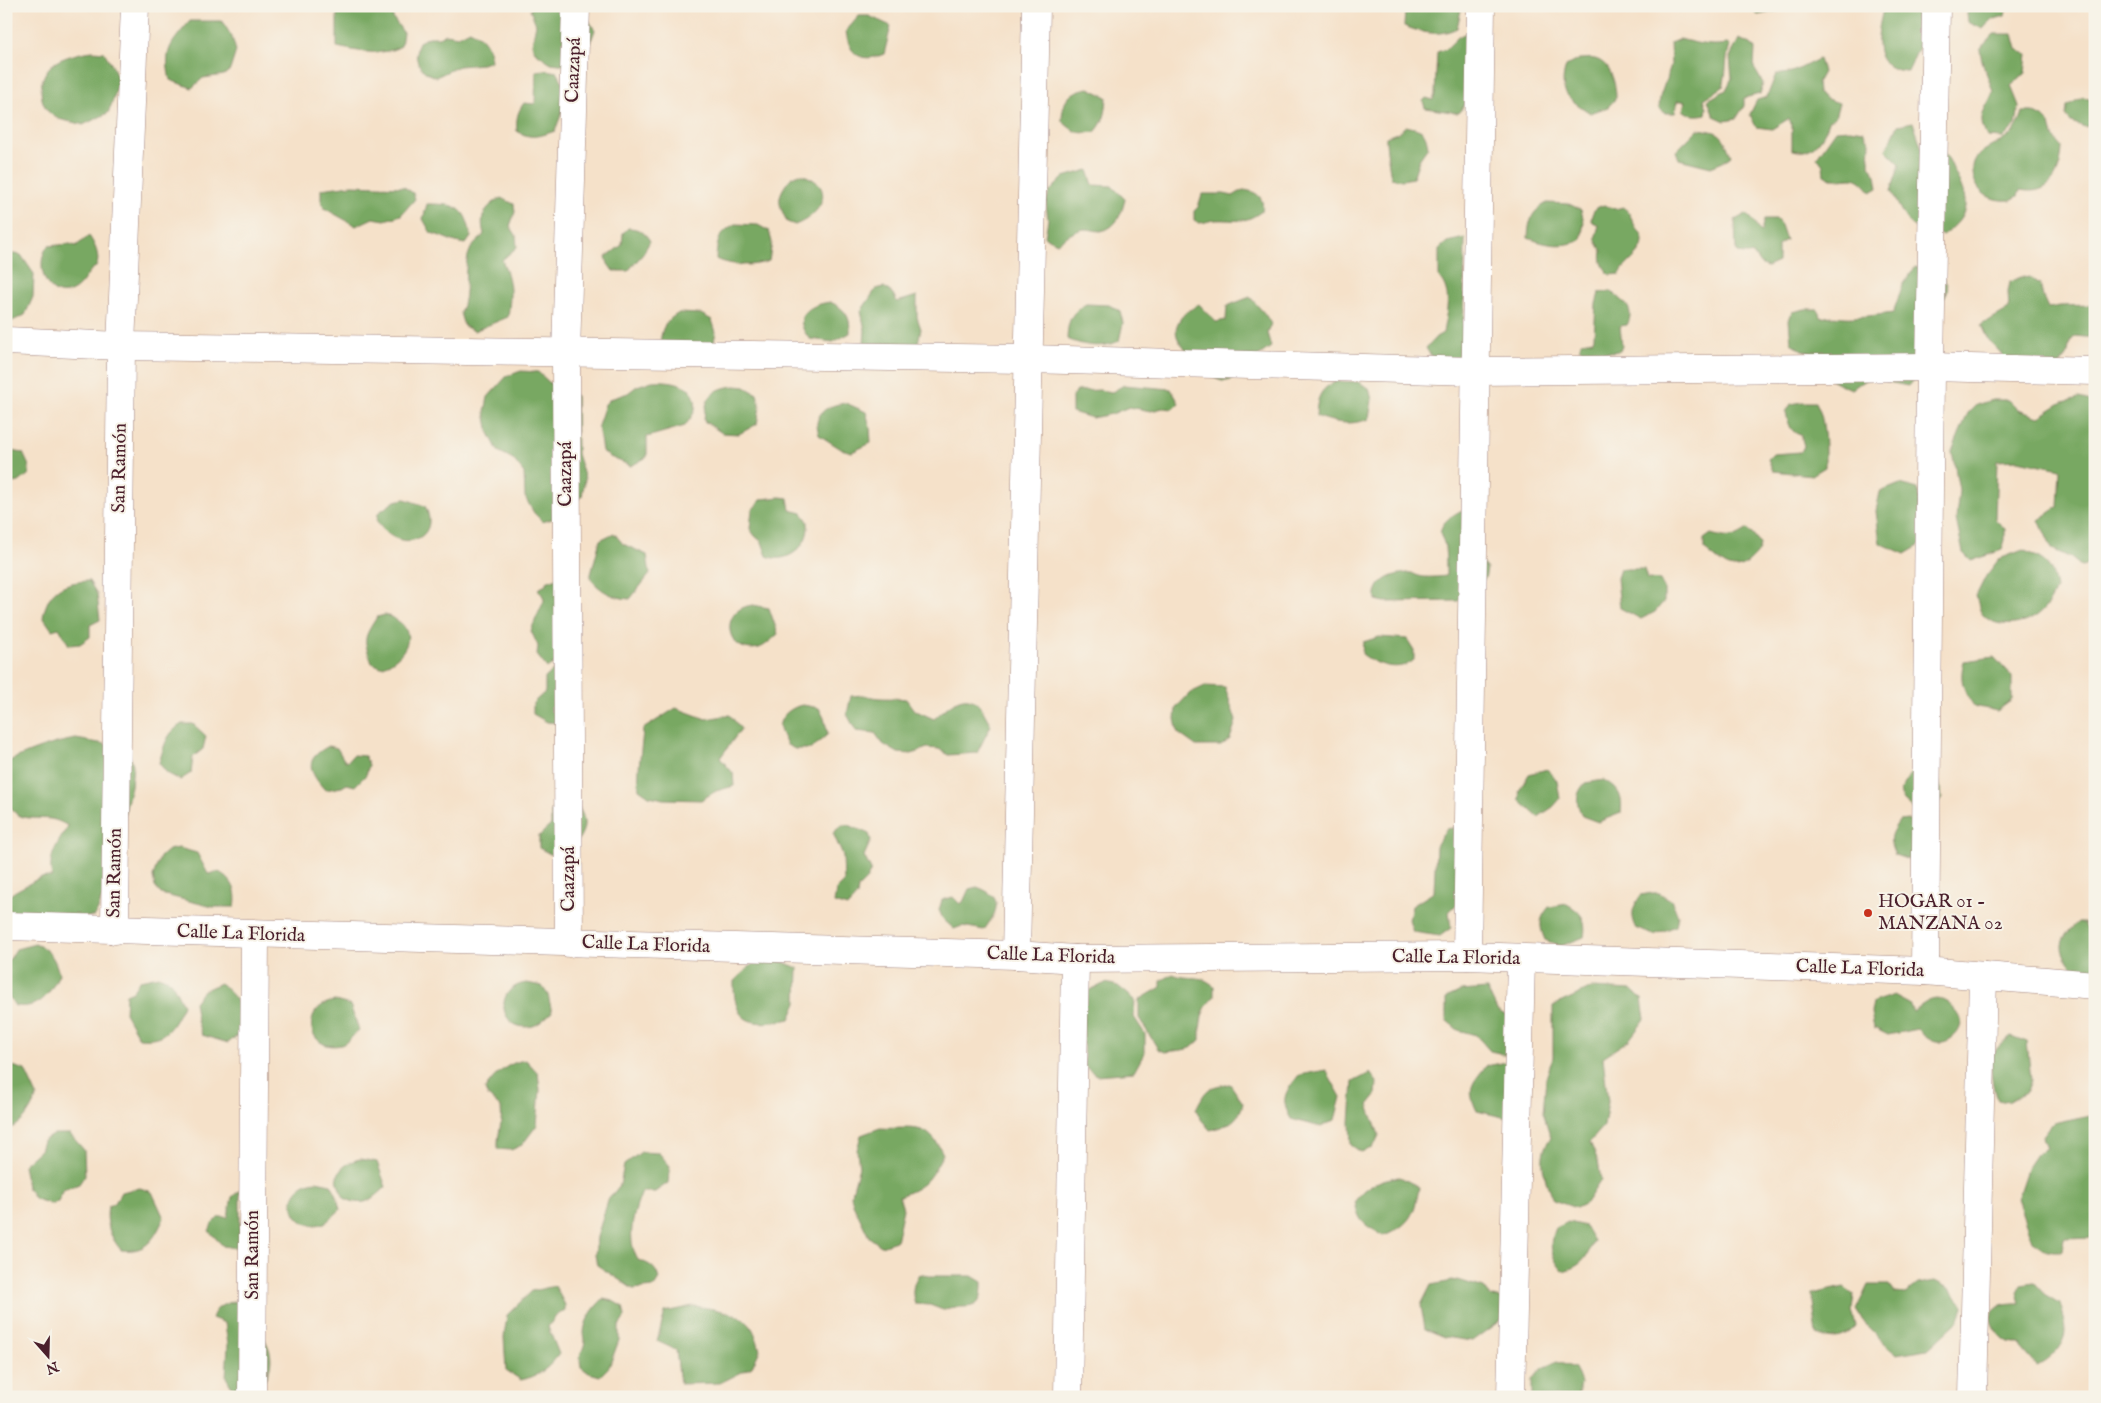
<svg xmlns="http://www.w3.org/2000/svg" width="2101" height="1403" font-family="'IM FELL English',serif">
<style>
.forest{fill:#78a862;stroke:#616446}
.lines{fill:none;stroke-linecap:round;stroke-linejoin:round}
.street-casing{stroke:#a0807a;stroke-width:29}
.street{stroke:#fff;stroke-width:28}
.poi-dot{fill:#c8321e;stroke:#f7f3e8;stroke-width:2}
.labels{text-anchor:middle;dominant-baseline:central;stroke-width:4;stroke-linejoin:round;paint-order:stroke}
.street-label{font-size:19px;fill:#4a1f2b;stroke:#f7f3e8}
.poi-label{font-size:19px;fill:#4a1f2b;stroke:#f7f3e8;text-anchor:start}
</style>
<rect width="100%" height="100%" fill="#f7f3e8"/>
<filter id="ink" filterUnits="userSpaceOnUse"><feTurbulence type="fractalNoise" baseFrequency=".02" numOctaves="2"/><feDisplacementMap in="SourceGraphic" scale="10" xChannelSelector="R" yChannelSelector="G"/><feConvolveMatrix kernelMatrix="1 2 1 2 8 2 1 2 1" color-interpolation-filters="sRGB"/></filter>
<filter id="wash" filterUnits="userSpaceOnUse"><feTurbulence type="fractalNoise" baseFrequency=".0096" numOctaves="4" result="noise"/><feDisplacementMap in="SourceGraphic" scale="20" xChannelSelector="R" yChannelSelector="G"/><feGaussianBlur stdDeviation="1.12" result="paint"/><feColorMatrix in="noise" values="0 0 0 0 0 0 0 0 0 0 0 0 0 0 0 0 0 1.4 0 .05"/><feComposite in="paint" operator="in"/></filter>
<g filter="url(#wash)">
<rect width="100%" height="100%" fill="#f5e1c9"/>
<g class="forest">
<path d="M337 6H393V18L403 32 401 46C382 57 357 51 337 47Z"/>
<path d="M533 6H580L595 30 584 60 567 65 551 63 535 52 532 44 536 24 530 10Z"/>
<path d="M1408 6H1459L1461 10 1457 28C1439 37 1422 33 1404 26L1405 11Z"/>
<path d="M1747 6H1788L1786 9 1758 15Z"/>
<path d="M1884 6H1941L1928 40 1920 45 1908 71C1868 70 1877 33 1884 6Z"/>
<path d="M1970 6H2007L2005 16 1991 20 1983 29 1968 22 1967 13Z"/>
<path d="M859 16H869L891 26 884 54C862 63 849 56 846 31Z"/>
<path d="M190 21H222L232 37 236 51 230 70 224 75 203 78 192 88 170 80C163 49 171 44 190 21Z"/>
<path d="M470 30C484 38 489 44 491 61L482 64 459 66 436 77C419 72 412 58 419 42L429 37H438L446 34 458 36Z"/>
<path d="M1466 33 1475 40C1473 62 1475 97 1458 113L1425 108 1423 101 1426 98 1433 100 1435 95 1437 52 1446 49 1458 37Z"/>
<path d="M1994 34H2013L2017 49 2027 55 2025 73 2011 86 2019 106 2016 125 2003 138 1987 137C1976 115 1985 112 1993 92 1989 77 1981 64 1980 49Z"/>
<path d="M1680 39C1695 43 1711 47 1727 44L1730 46C1725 60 1727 73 1723 87L1704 99 1707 108 1706 114C1697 116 1690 116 1683 110L1685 101H1677L1675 113H1665L1659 108 1660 97 1671 65 1670 43Z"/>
<path d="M1739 39 1751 44 1755 49 1754 68 1763 83 1760 94 1744 98V106L1736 119 1725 121 1714 116 1708 100 1726 90 1732 78 1730 57Z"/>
<path d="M93 51 104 52C121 78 120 84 108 113L83 125C76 122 62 121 57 118 37 109 36 77 53 64 62 57 82 52 93 51Z"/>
<path d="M1579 59C1584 59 1590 58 1595 59 1611 63 1616 84 1616 98L1608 107 1590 113C1570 99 1557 94 1566 66Z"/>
<path d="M1819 59 1823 72 1817 83 1818 93 1827 99 1839 103 1835 117 1829 121C1826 132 1817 149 1804 151 1800 152 1795 150 1792 150V125L1788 119 1772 129 1756 127 1750 114 1757 100 1767 97 1776 74C1790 76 1805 65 1819 59Z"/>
<path d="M545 70 557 72C573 95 563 108 555 131 540 136 531 140 517 131 516 120 517 112 524 103L535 104 536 71Z"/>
<path d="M1089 88 1107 97C1106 112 1105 121 1095 132 1078 134 1075 133 1062 121 1062 101 1069 91 1089 88Z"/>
<path d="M2083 97 2095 99V124L2085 127 2071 122 2066 116 2067 106Z"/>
<path d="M2023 112H2033L2043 117 2050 124 2053 137 2062 147C2061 174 2051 196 2020 190L2018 196 2011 200C1999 201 1987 199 1979 189 1975 183 1973 178 1973 171 1971 150 1997 147 2010 135 2017 129 2020 121 2023 112Z"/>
<path d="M1913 122 1921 146C1928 149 1941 152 1947 157 1950 160 1952 167 1954 171 1969 200 1972 215 1943 235 1906 230 1908 223 1891 191L1900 164 1886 150 1898 125Z"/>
<path d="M1406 126C1423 130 1425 130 1428 147L1419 160 1413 178 1402 180 1391 178C1390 172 1385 141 1386 137L1397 133Z"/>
<path d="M1698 129C1722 132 1722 133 1731 156L1723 162 1711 167 1679 159 1676 151Z"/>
<path d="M1850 129 1863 131 1870 142 1869 165 1876 175 1878 188 1871 192C1866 186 1860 178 1852 178 1841 178 1834 182 1824 175L1823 165 1817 157 1836 130Z"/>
<path d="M1088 170 1093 185 1112 186 1125 199C1122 213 1117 228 1101 231 1096 231 1090 229 1085 229 1075 230 1066 237 1057 243L1045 237 1048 219 1046 204 1049 192 1064 177Z"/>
<path d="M800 174C837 184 824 214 795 225L787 222C780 206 775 199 787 183 791 177 793 176 800 174Z"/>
<path d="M352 185 404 187 413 193 415 199 401 215 385 220 373 218 356 226 324 208 321 200V189Z"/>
<path d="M1243 190C1256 191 1265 197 1262 211 1243 225 1237 219 1215 220 1210 220 1205 223 1199 223L1194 220V211L1198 207 1202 194H1224L1233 196Z"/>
<path d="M501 198 514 204 515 212 510 226 516 235 517 247 502 260C512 283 511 293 508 317L474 331 464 326 460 313C470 293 461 268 471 248 474 244 481 239 484 234 479 216 485 207 501 198Z"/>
<path d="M1547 203 1569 204 1581 210 1584 222 1581 240C1563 248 1546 245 1528 238 1529 220 1531 212 1547 203Z"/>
<path d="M427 204C457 204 466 206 471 237L466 244C453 243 443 236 431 233L423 219Z"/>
<path d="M1604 205 1615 209 1623 207C1630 212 1631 218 1635 226 1637 230 1640 231 1642 235 1648 253 1626 261 1620 274L1610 275C1603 267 1600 262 1602 251 1593 236 1595 241 1599 225L1591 221C1592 211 1594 208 1604 205Z"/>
<path d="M1746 214C1755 219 1754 227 1761 232L1764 219H1776L1781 225 1786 240 1778 245V262L1767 267 1760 264 1754 255 1738 253 1736 249 1735 220Z"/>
<path d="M735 224 758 225 769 231 772 242 769 261C753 267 732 266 716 259 717 240 719 233 735 224Z"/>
<path d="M628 228C638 228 645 232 650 241L643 254 628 271H613L608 264 606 257 622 245 623 233Z"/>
<path d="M89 236C95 244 101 258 96 267 85 271 85 288 67 293 46 298 34 263 48 246L70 244 76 246Z"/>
<path d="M1465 238 1463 359 1432 358 1426 348 1436 337 1443 333C1446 313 1453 293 1439 277V249L1447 242Z"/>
<path d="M6 253 21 255 34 274 33 297 25 315 6 324Z"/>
<path d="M1915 267 1940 273C1948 285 1951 289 1942 300L1917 375 1908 386 1888 382 1877 377 1865 380 1852 389C1833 382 1816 373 1812 352L1802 350 1791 343 1789 320 1792 312 1805 309H1817L1822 318C1833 314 1842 318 1854 317 1867 316 1880 315 1893 313L1902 287Z"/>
<path d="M2021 277 2031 278 2040 284 2043 297 2048 308 2060 306 2091 305 2095 295V338L2075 336 2070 342 2068 352 2054 376 2009 362 1987 338 1981 325 2009 309 2008 292 2010 282Z"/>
<path d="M884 287 893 294 897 302 917 296V317L921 329 917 347 864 344 865 330 861 311 876 289Z"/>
<path d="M1612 291C1623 302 1636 308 1627 325L1620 326 1622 346 1620 351 1586 354 1580 348 1581 342 1593 340 1594 337 1596 304 1599 293Z"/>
<path d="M1250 297 1265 314 1271 324 1267 333 1271 347C1267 350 1262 353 1258 356 1250 364 1244 374 1233 379 1217 387 1208 371 1199 362 1188 352 1169 338 1179 321 1183 313 1192 309 1199 304L1216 322 1226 320 1227 306Z"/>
<path d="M830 302C844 308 851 316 850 333L833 342 810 339C791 318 807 305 830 302Z"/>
<path d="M1086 304 1109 305 1120 311 1123 323 1119 341C1102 349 1084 346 1067 339 1068 321 1070 313 1086 304Z"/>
<path d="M679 313 701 314 712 320 716 332 712 350 660 347C661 330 663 322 679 313Z"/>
<path d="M521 371 538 372 551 384 576 396 577 454 585 479 582 496 555 518 543 522 534 513 525 497 524 473 513 459 498 451 489 433 485 412 488 397 507 376Z"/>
<path d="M652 381C669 380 699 382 695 409 694 415 688 421 685 426L647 437V457L631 466 610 457 602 451 598 426 605 404 610 399 628 393 637 386Z"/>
<path d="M1336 381 1358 382 1369 388 1372 400 1369 419C1350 426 1335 423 1316 416 1317 398 1319 390 1336 381Z"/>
<path d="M1124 385 1171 389 1179 403 1173 409 1163 408 1151 411 1129 407 1112 414 1092 418 1072 412V397L1077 391 1099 390 1112 392Z"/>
<path d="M735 386 745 387 757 394 760 406 757 424 739 434 722 433 704 421C705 399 711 388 735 386Z"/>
<path d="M2079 398 2095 402V562L2082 567 2071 558 2052 549 2039 520 2058 507 2060 469 2018 460 1997 461 1995 519 2005 529V540L2002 550 1971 561 1963 553 1956 519 1959 490 1952 451 1968 413 1976 405 1992 400H2008L2018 410 2039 417 2063 402Z"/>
<path d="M1802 402H1816C1826 421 1825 446 1825 467L1812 475 1773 471 1768 459 1773 454 1801 452 1804 446 1801 435C1790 433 1788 422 1786 412L1791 404Z"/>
<path d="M846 403 866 412 870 427 871 443 852 452 841 449 819 435C819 432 816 426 817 423 819 408 835 404 846 403Z"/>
<path d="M12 451 23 453 29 466V474L19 482 6 484V453Z"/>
<path d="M1900 484 1918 489 1922 544 1905 554 1880 543 1876 511 1880 492Z"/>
<path d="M780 497 788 498 790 510 802 513C804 516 808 520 808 523 810 546 787 565 767 556L762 542 755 536 750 529 751 518 752 510 762 499Z"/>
<path d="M405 499 425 506C443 540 397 556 377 521L378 513 395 501Z"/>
<path d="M1462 510 1480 561 1487 569 1485 578 1458 601 1385 602 1376 600C1374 581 1391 574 1408 573 1413 572 1414 575 1419 576 1424 578 1440 577 1446 576 1446 567 1446 557 1445 548 1445 544 1443 540 1441 536 1438 523 1453 515 1462 510Z"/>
<path d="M1748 529 1760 544C1759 552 1756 555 1751 560 1733 579 1719 560 1704 549V539L1711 534C1729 539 1732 539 1748 529Z"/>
<path d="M614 533 623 544 647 555 650 574 630 599C613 598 600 591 590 578L600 540Z"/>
<path d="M2023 550C2046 561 2052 563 2056 589 2053 596 2049 604 2044 609 2031 625 1998 631 1983 615 1979 611 1978 601 1976 596L1986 576 1999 559Z"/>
<path d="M1620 569H1644L1647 579 1660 580 1664 588V601L1655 612 1641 619 1620 608 1617 578Z"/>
<path d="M560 577 558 661 547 668 537 655 538 646 531 631C533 624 544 602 544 600 544 597 541 593 538 589L546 585V582Z"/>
<path d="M89 581 97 594 100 620 90 625V637L80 644 69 645 59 628 52 630 43 617C48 590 62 582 89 581Z"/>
<path d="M753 605 769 608 778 634C773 638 766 646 759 648 726 656 717 609 753 605Z"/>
<path d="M385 615C421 626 410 656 381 667L372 663C363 639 363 639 377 617Z"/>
<path d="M1379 637 1407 639 1414 650V660C1399 673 1376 665 1362 654L1363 642Z"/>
<path d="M1994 657 2012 677V700L1997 711 1974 706C1963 690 1959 680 1964 661Z"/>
<path d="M555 669 559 723 547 722 533 714V703L545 692V678Z"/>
<path d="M1205 686 1225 687 1236 721 1230 739 1221 746H1196L1178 733 1175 719 1176 708 1190 693Z"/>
<path d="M864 695C879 700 890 697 906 699L914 710 934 719C945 710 962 689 978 704 983 709 987 719 991 725L977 753 948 755 939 749 927 748 912 754 898 753 883 744 875 733 856 731 847 714 851 696Z"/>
<path d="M803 705 819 708 824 718 828 734 811 749H795L787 745C785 740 781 734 780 729 777 717 793 706 803 705Z"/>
<path d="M676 708 706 719 730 715 741 729 720 758 733 773 734 786 716 791 701 800 664 799 649 796 639 789C637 769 642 749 643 729Z"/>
<path d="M182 724H193L206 736 203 749 193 757 191 773 180 780 167 773 159 763C164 747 166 733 182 724Z"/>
<path d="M76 739 105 744 131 758 133 765 131 786 107 889C100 898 100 908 94 917L12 916C1 899 8 895 23 887 37 880 36 877 52 877 47 857 58 843 68 826 53 817 48 819 31 818 1 818 6 783 7 762 30 751 51 743 76 739Z"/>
<path d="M329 746 337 748 344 760 347 762 353 755 365 756 369 765 366 775 355 786 347 784 342 787 325 790C309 772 303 759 329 746Z"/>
<path d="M1929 768 1939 781 1942 798 1936 807 1921 816 1903 800 1901 790 1911 773Z"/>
<path d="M1547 769 1557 781 1560 799 1553 807 1538 817 1520 801 1519 791 1529 774Z"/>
<path d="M1604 780C1619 789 1623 796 1621 813L1598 822 1582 816C1576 802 1575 795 1585 783Z"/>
<path d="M561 802 577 805C593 827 579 839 565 856L552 855 539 848V836L551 825V812Z"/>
<path d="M1917 819 1922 858 1912 861 1895 855C1888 838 1889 836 1899 821Z"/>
<path d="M842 825H849L869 834 871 840 864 856 871 870 867 879 858 888 857 896 847 907 834 903 836 890 844 882 843 856 833 833Z"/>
<path d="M1459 827 1458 903 1449 912 1451 928 1440 936 1413 932 1409 919 1412 906 1434 892 1436 846 1446 829Z"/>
<path d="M179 848 197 853 208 874 219 872C233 880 238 891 235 907H213L161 894 155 887 153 876 160 857 168 850Z"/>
<path d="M977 887C1005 897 998 911 984 930L962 926 954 929 943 919 939 910 942 900 953 897 960 904 963 902 969 889Z"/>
<path d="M1652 893H1659L1671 900 1678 915 1676 926 1654 935 1637 929C1630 915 1632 908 1641 895Z"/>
<path d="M1567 904C1581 912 1587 919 1584 937L1561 946 1545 940C1539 926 1539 919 1549 907Z"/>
<path d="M2078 922H2084L2090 935 2091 946 2095 945V969L2076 971C2057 950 2057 941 2078 922Z"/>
<path d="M35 944C50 950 55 958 59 974 49 995 41 1009 15 1006L6 992V960L10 959 16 949Z"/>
<path d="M773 958 798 968 797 1003 790 1019C752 1027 733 1025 734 981L758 959Z"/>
<path d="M1173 974C1189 981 1199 973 1214 986V997C1201 1009 1200 1023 1200 1040L1191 1048 1182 1050 1165 1052 1158 1049 1139 1018V1000L1161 987V981Z"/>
<path d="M158 976 171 981 183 1005C172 1028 166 1041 139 1038L125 1013 126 994 133 991 140 980Z"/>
<path d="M220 983C241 1002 242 1005 242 1032L228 1043 202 1035 197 1021 194 1002 203 991Z"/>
<path d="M527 983 542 986 548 995 552 1012C547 1016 540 1024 533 1026 500 1034 491 987 527 983Z"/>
<path d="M1106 983 1118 986 1135 1000 1134 1017 1145 1034V1052L1134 1072 1096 1075 1084 1066 1082 993Z"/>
<path d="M1592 988 1633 990 1642 999 1645 1019 1629 1040 1603 1057 1608 1102 1604 1126 1590 1142 1598 1161 1601 1180 1586 1203 1576 1208 1553 1200C1546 1183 1535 1155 1551 1138L1543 1113 1546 1078 1553 1057V1006Z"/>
<path d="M1487 989 1497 1010 1522 1025 1508 1055 1490 1051 1476 1035 1458 1030 1446 1020V998L1461 991Z"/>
<path d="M1894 995 1909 1003 1913 1012C1928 999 1940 992 1955 1010 1958 1013 1962 1019 1961 1023 1960 1035 1947 1044 1936 1042 1928 1040 1922 1034 1917 1029L1888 1035 1874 1028 1871 1013 1873 1002Z"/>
<path d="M335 1001 350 1005 359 1030C354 1035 347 1043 341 1045 307 1053 299 1006 335 1001Z"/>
<path d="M2011 1036 2027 1042 2031 1080 2027 1091 2008 1102 1998 1100C1993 1092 1989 1066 1992 1057 1995 1048 2004 1042 2011 1036Z"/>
<path d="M526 1060 538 1073 540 1090 537 1125 522 1145 511 1150 498 1149C497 1133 503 1125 501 1108L487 1095 485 1089C494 1075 508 1062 526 1060Z"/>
<path d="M1512 1061 1507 1118 1477 1111C1466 1088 1472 1084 1486 1066Z"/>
<path d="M13 1066 25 1070 37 1096C31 1109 23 1127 6 1129V1067Z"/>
<path d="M1326 1070 1341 1097 1335 1120 1321 1127 1291 1119C1279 1097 1286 1092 1299 1075Z"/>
<path d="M1370 1073 1377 1082 1376 1095 1368 1105 1379 1135 1373 1148 1361 1152 1351 1145 1350 1122 1353 1082Z"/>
<path d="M1230 1084 1243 1103C1239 1121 1227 1126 1210 1130L1200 1118 1196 1109C1206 1089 1208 1086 1230 1084Z"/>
<path d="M2095 1114V1237L2064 1238 2062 1251H2047L2032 1241 2017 1199 2028 1166 2036 1154 2046 1148 2042 1137 2053 1123Z"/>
<path d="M880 1128C912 1130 927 1120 943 1154 930 1178 926 1187 899 1196L903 1209 896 1241 881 1246 869 1237 853 1204 851 1196 859 1167 857 1150 861 1135Z"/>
<path d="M54 1134H70L84 1150 85 1175 79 1184 63 1190 58 1201 52 1204 35 1199 27 1187 23 1165 40 1150 43 1141Z"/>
<path d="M641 1152 659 1153 670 1166 668 1183 655 1192H642C633 1214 626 1239 638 1260 650 1264 656 1267 659 1279L654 1287 633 1289 597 1265 595 1255 597 1237 608 1200 620 1185 624 1165Z"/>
<path d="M361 1159 377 1162 386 1187C372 1200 364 1208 344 1198 342 1193 339 1188 338 1183 334 1170 351 1160 361 1159Z"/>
<path d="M1400 1177 1419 1187C1415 1214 1410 1225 1384 1236 1365 1224 1359 1225 1355 1201 1366 1186 1381 1178 1400 1177Z"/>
<path d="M316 1181 331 1184 336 1193 340 1210C335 1214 328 1222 322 1224 288 1232 280 1185 316 1181Z"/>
<path d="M140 1188 152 1192 164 1218C154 1239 147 1253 121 1250 110 1237 105 1223 108 1206L115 1203 121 1192Z"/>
<path d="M240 1190V1243L235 1248 223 1246 209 1231 212 1224 219 1217H228L232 1197Z"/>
<path d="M1568 1222 1585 1226 1594 1241C1586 1259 1582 1266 1563 1271 1551 1258 1548 1244 1555 1228Z"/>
<path d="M919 1274 929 1276H972L982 1282C983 1319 963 1301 943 1310L930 1305 915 1304C911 1293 913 1283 919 1274Z"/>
<path d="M1458 1280 1484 1288 1490 1296 1505 1300V1317L1472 1341 1445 1337 1425 1329 1421 1305 1431 1285Z"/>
<path d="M1935 1281 1950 1289 1964 1305 1958 1321 1928 1349 1896 1354 1865 1324 1856 1310 1868 1285H1889L1895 1293 1905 1294 1918 1284Z"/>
<path d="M2034 1282 2045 1294 2060 1303C2062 1311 2066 1322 2066 1331 2065 1345 2049 1361 2037 1366L2023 1350 2021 1344C2017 1344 2013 1344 2009 1343 2004 1341 2000 1336 1997 1332 1981 1310 2000 1302 2020 1303L2017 1292 2021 1284Z"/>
<path d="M555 1286 565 1305V1310L555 1317 548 1327 559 1354C548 1369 539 1376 521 1380L506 1370 504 1337 507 1315 532 1291Z"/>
<path d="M1844 1287 1854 1294 1852 1311 1856 1326C1842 1341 1836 1339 1817 1335L1812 1294Z"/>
<path d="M603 1299 613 1301 623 1307 625 1317 619 1326V1340L609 1367 600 1376 589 1373 581 1367C578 1350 583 1354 585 1341 585 1338 584 1335 584 1333 584 1321 594 1307 603 1299Z"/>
<path d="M236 1301C255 1331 288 1350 260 1386L237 1389 231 1386 226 1377 228 1345 225 1323 212 1318C216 1306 224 1304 236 1301Z"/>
<path d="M693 1306C709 1308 743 1312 752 1328 756 1335 758 1343 760 1350L752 1367 720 1383 680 1384 676 1350 657 1341 665 1312Z"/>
<path d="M1557 1362 1575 1368 1581 1384 1577 1397H1532V1380L1543 1368Z"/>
</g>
</g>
<g filter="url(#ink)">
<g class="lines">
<g class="street-casing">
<g id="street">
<path d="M6 341 121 346 1029 359 1475 371 1930 367 2095 371"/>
<path d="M6 926 1016 955 1075 959 1467 956 1925 971 2095 985"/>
<path d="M115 930 121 346 135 6"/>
<path d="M569 943 566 354 576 6"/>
<path d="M1016 955 1036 6"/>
<path d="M1467 956 1481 6"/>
<path d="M1925 971 1930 367 1936 6"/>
<path d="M252 1397 255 934"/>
<path d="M1068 1397 1075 959"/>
<path d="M1511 1397 1521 959"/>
<path d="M1973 1397 1983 976"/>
</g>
</g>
<use href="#street" class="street"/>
</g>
</g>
<circle class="poi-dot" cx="1868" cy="913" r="5"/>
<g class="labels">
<g class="street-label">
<text transform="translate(574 70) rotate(-88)">Caazapá</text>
<text transform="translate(120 468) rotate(-89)">San Ramón</text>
<text transform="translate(566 474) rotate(-90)">Caazapá</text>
<text transform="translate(115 873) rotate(-89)">San Ramón</text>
<text transform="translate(569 879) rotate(-90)">Caazapá</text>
<text transform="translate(241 934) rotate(2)">Calle La Florida</text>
<text transform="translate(646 945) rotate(2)">Calle La Florida</text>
<text transform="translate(1051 956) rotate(2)">Calle La Florida</text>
<text transform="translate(1456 958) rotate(1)">Calle La Florida</text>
<text transform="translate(1860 969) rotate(2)">Calle La Florida</text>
<text transform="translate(253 1255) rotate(-90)">San Ramón</text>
</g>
<g class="poi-label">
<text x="1878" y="902">HOGAR 01 -<tspan x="1878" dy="22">MANZANA 02</tspan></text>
</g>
</g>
<rect width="2101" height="1403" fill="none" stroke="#f7f3e8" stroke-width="25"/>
<g transform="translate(48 1356) rotate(160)" stroke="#f7f3e8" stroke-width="4" paint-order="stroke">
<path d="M0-4L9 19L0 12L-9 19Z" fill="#4a1f2b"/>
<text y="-8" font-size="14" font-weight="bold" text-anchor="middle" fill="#4a1f2b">N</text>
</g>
</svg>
